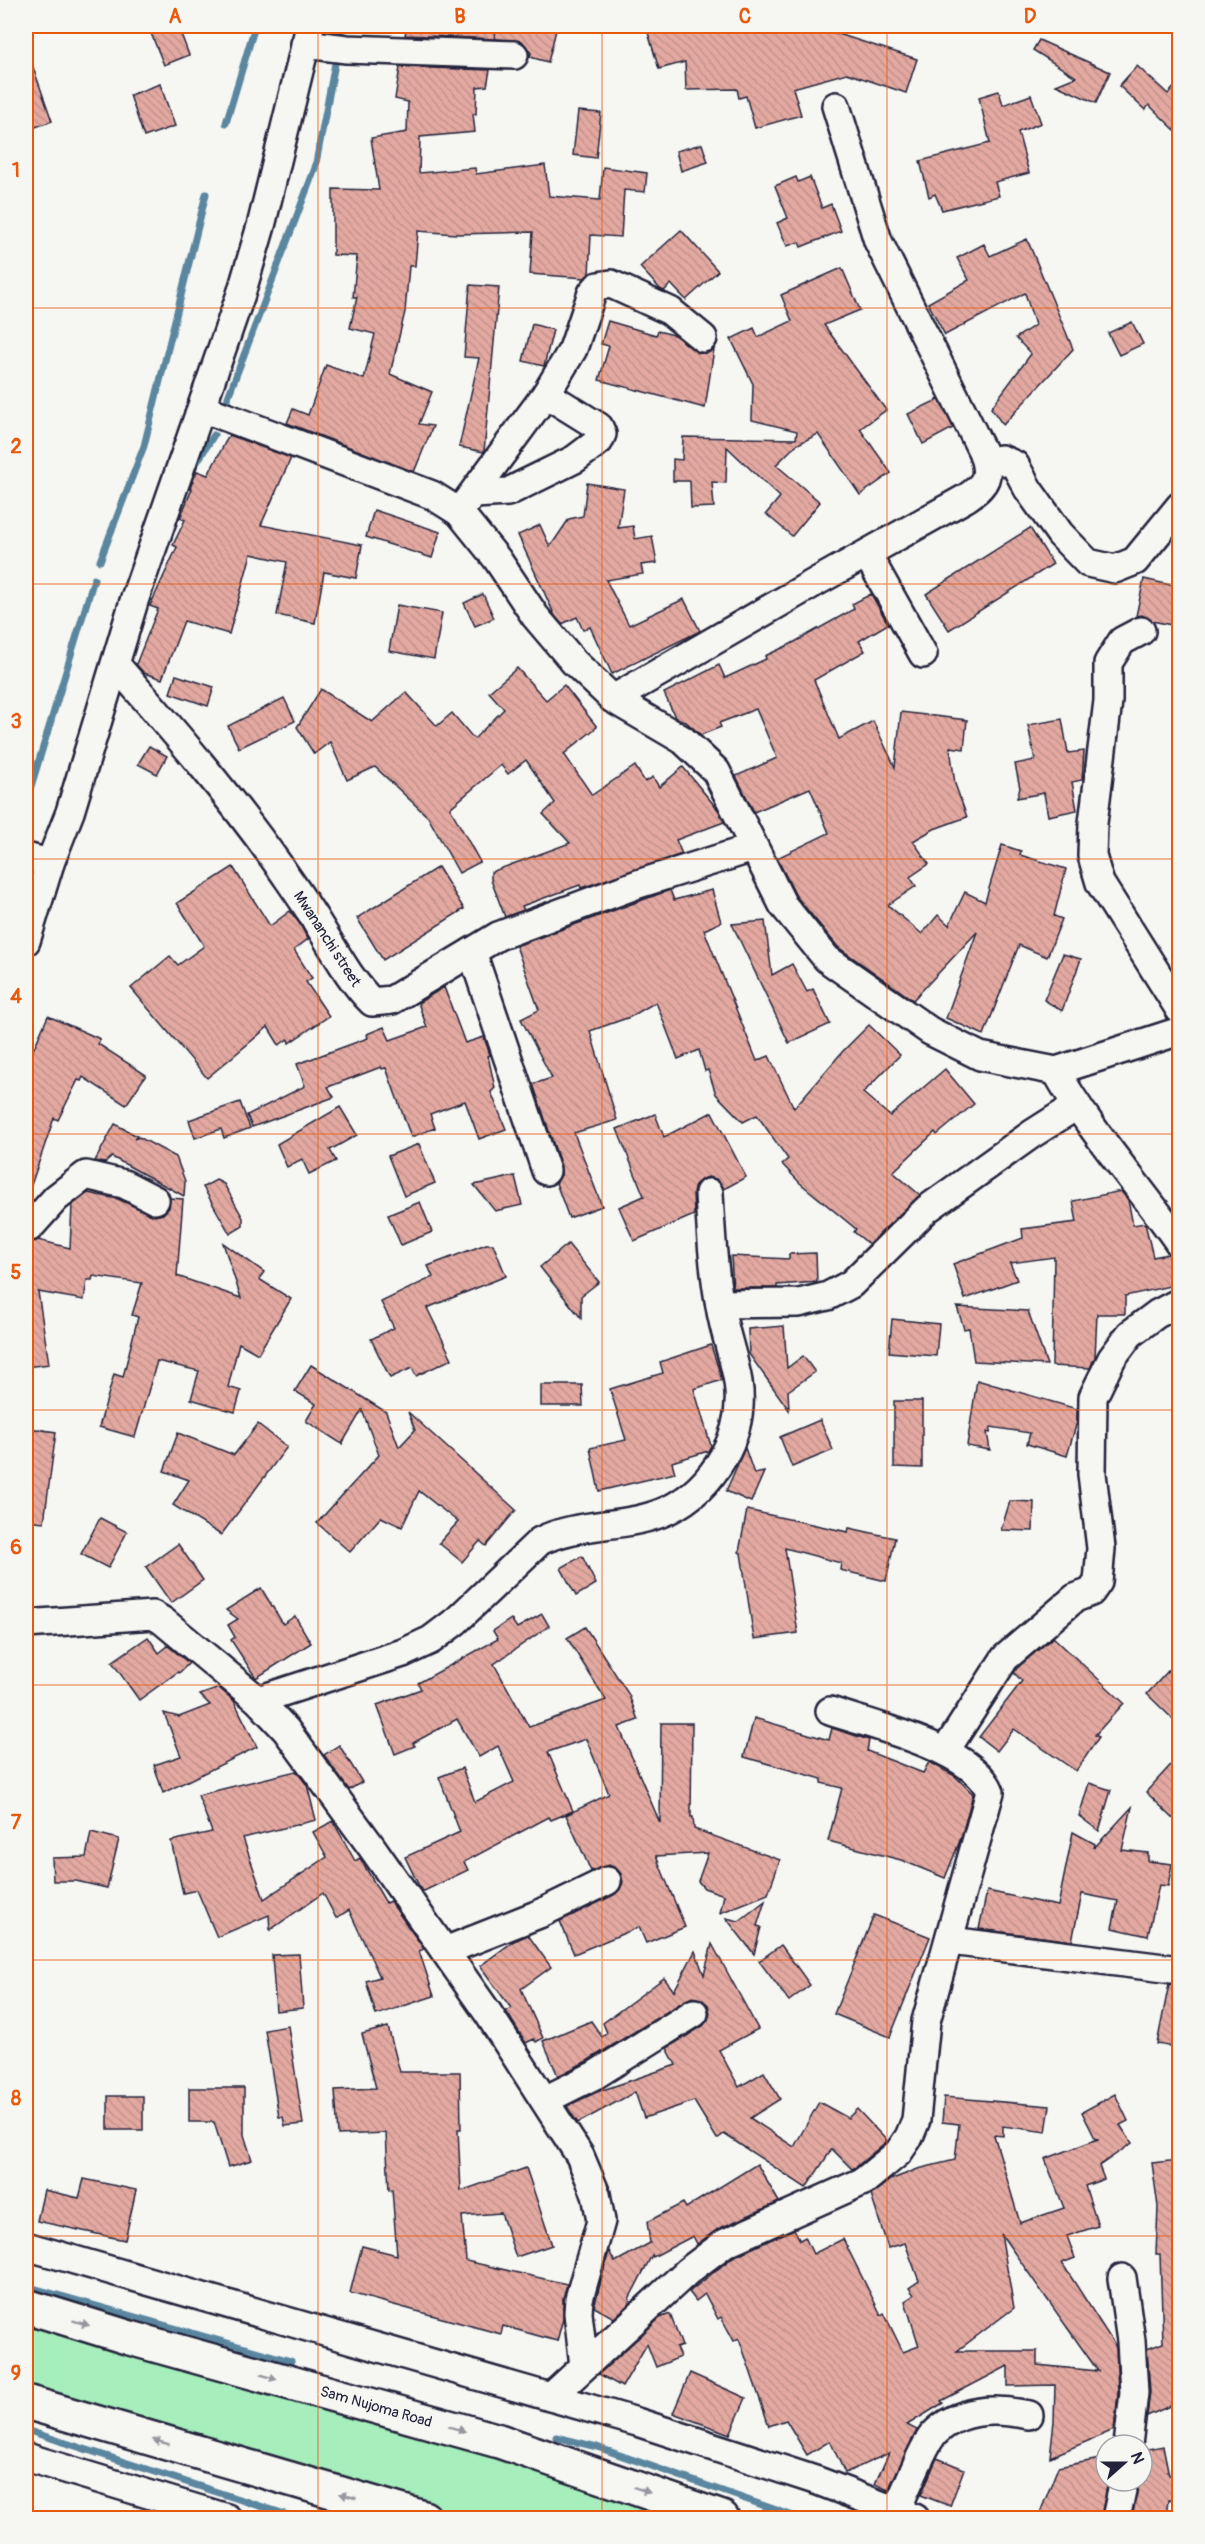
<svg xmlns="http://www.w3.org/2000/svg" width="1205" height="2544" font-family="Pangolin,sans-serif">
<style>
.grass{fill:#a6eebb;stroke:#64887b;stroke-width:1.5}
.lines{fill:none;stroke-linecap:round;stroke-linejoin:round}
.stream{stroke:#5a869f;stroke-width:7}
.building{fill:url(#building-back-hatch);stroke:#22223b;stroke-width:1.5;fill-rule:evenodd}
.minor-casing{stroke:#22223b;stroke-width:32}
.major-casing{stroke:#22223b;stroke-width:38}
.minor{stroke:#f6f6f2;stroke-width:27}
.major{stroke:#f6f6f2;stroke-width:33}
.oneway{fill:#9797a0}
.grid{fill:none;stroke:#e8590c;stroke-width:1.5;stroke-opacity:0.55}
.labels{text-anchor:middle;dominant-baseline:central;stroke-width:4.5;stroke-linejoin:round;paint-order:stroke}
.street-label{font-size:15px;fill:#22223b;stroke:#f6f6f2}
.neatline{fill:none;stroke:#e8590c;stroke-width:2}
.grid-label{font-size:20px;text-anchor:middle;font-weight:bold;fill:#e8590c}
</style>
<defs>
<pattern id="building-back-hatch" width="6" height="6" patternUnits="userSpaceOnUse" patternTransform="scale(1.5)"><rect width="6" height="6" fill="#e3a9a1"/><path d="M-1 5l2 2M0 0l6 6M5-1l2 2" fill="none" stroke="#c2918c"/></pattern>
</defs>
<rect width="100%" height="100%" fill="#f6f6f2"/>
<filter id="ink" filterUnits="userSpaceOnUse"><feTurbulence type="fractalNoise" baseFrequency=".0167" numOctaves="2"/><feDisplacementMap in="SourceGraphic" scale="12" xChannelSelector="R" yChannelSelector="G"/><feConvolveMatrix kernelMatrix="1 2 1 2 8 2 1 2 1" color-interpolation-filters="sRGB"/></filter>
<g filter="url(#ink)">
<path class="grass" d="M26 2321 472 2448 667 2518H458L26 2389Z"/>
<g class="lines">
<g class="stream">
<path d="M339 42 342 26"/>
<path d="M226 123 255 26"/>
<path d="M226 411 228 397 315 168 337 53"/>
<path d="M194 467 214 435"/>
<path d="M100 561 144 446 206 194"/>
<path d="M26 803 94 579"/>
<path d="M26 2286 291 2361 185 2337"/>
<path d="M26 2430 297 2518"/>
<path d="M556 2437 597 2447 799 2518"/>
</g>
</g>
<g class="building">
<path d="M148 26H178L189 55 164 65Z"/>
<path d="M407 26H467L496 30 495 39 405 35Z"/>
<path d="M496 26H557L548 62 530 57 531 53 522 41 495 39Z"/>
<path d="M646 26H813L917 59 906 93 847 73 793 88 801 115 755 128 746 96 739 98 737 89 686 90 685 62 659 69Z"/>
<path d="M1039 40 1110 72 1096 103 1056 85 1076 77 1033 50Z"/>
<path d="M26 53H28L52 121 30 129 26 116Z"/>
<path d="M1137 66 1168 94 1179 82V134L1149 105 1145 110 1119 86Z"/>
<path d="M400 67 490 70 487 86 477 87 476 114H473L475 132 420 137 419 173 475 168 476 174 545 165 549 196 600 200 603 167 647 173 645 192 624 190 621 237 591 235 589 274 585 278 530 274 533 232 456 234 418 231 415 266H409L405 312 390 374 432 392 419 424 433 426 414 472 287 423 293 409 308 415 326 365 364 379 375 334 350 328 357 297H353L357 256 333 255V189L379 190 371 138 407 132 408 102 395 99Z"/>
<path d="M160 84 175 126 144 137 130 95Z"/>
<path d="M999 91 1003 105 1031 95 1041 123 1018 132 1029 173 995 182 999 196 942 210 935 194 929 197 920 161 990 143 979 97Z"/>
<path d="M578 111 601 113 596 158 573 155Z"/>
<path d="M702 144 708 162 681 171 676 151Z"/>
<path d="M796 177 798 182 810 177 822 208 831 204 841 231 801 247 799 242 787 246 777 223 788 218 775 186Z"/>
<path d="M681 230 718 271 686 300 671 284 664 291 660 289 640 267Z"/>
<path d="M1027 239 1073 349 1003 425 991 408 1031 354 1016 338 1035 325 1025 293 945 335 928 303 969 280 957 258 984 244 990 256Z"/>
<path d="M842 268 860 310 824 325 886 410 860 429 891 473 860 495 818 434 796 445 776 465 820 502 792 536 766 514 780 497 727 447 726 483 712 482 714 507 691 508 690 481H673V459L682 460 683 437 796 439 797 431 752 420 753 384 731 339 754 328 758 337 792 321 781 295Z"/>
<path d="M470 285 499 287 484 452 459 447 479 358 464 357Z"/>
<path d="M608 321 656 335 658 331 674 335 700 353H708L714 349 705 408 599 380 609 346 601 344Z"/>
<path d="M1132 322 1143 344 1119 355 1108 333Z"/>
<path d="M532 324 553 330 544 366 523 361Z"/>
<path d="M939 399 953 428 923 444 908 414Z"/>
<path d="M229 435 291 458 261 525 362 545 356 578 324 572 315 623 277 615 287 562 251 554 229 634 184 621 162 679 144 673 136 664 158 609 150 606 177 547 173 545 185 520 180 518 192 489 190 488 197 471 208 475Z"/>
<path d="M587 483 624 489 618 528 633 526 635 539 652 536 657 563 641 565 643 574 606 580 629 625 684 599 700 631 612 674 590 627 583 630 577 617 562 624 555 616 518 535 540 525 550 547 569 519 583 516Z"/>
<path d="M374 510 440 532 432 558 366 537Z"/>
<path d="M1030 528 1053 564 949 630 926 594Z"/>
<path d="M1144 579 1179 587 1177 626 1152 621 1142 615 1136 616Z"/>
<path d="M483 594 494 618 475 626 464 603Z"/>
<path d="M871 594 888 624 859 641 865 651 814 680 839 739 873 721 895 767 901 712 967 720 964 749 950 747 955 784 967 817 934 829 913 841 929 864 910 877 916 886 888 905 922 934 938 915 949 925 965 892 985 902 1002 845 1021 851 1020 855 1066 869 1054 916 1062 919 1047 957 1019 945 984 1035 946 1018 977 932 913 1000 838 947 796 896 777 858 829 833 810 788 754 812 736 776 777 758 756 709 719 723 721 727 701 735 686 722 675 717 664 693 719 665 725 678 766 659 765 656 791 644 854 609 852 604Z"/>
<path d="M397 605 442 613 434 659 389 651Z"/>
<path d="M517 668 546 700 564 685 597 727 564 754 592 795 635 766 645 782 653 777 659 787 683 767 719 811 724 822 676 840 682 854 581 888 580 885 522 906 524 910 505 917 491 880V872L570 843 543 814 555 803 526 760 508 774 501 765 450 808 480 862 459 873 428 817 375 767 347 780 330 742 314 754 297 727 321 689 372 722 406 692 437 726 452 713 474 739 504 709 489 692Z"/>
<path d="M176 675 214 687 208 706 170 693Z"/>
<path d="M284 698 295 721 239 748 228 726Z"/>
<path d="M1062 719 1068 753 1084 751 1082 780 1072 782 1077 810 1048 816 1044 793 1017 798 1020 788 1015 764 1035 760 1028 725Z"/>
<path d="M149 746 167 756 157 774 138 764Z"/>
<path d="M233 867 270 926 290 911 299 923 308 939 294 950 312 978 306 982 329 1016 289 1043 288 1039 279 1045 268 1027 207 1078 131 988 170 956 178 965 204 946 177 903Z"/>
<path d="M438 867 464 909 383 960 357 918Z"/>
<path d="M670 890 674 900 712 890 721 922 704 930 757 1061 769 1056 794 1108 843 1051 869 1025 900 1055 863 1093 890 1116 945 1069 974 1104 937 1135 935 1132 893 1172 920 1195 869 1244 854 1232 856 1229 800 1183 782 1164 788 1159 757 1115 743 1122 716 1094 708 1070 705 1071 699 1050 678 1059 656 1002 630 1017 590 1031 617 1120 574 1133 602 1206 569 1218 556 1183 561 1175V1166L533 1084 552 1078 521 1019 539 1010 516 946Z"/>
<path d="M765 921 772 975 792 964 807 992 813 989 830 1024 789 1043 732 924Z"/>
<path d="M1063 954 1081 959 1062 1011 1044 1000Z"/>
<path d="M444 987 465 1043 484 1037 490 1055 488 1056 495 1088 491 1092 506 1129 479 1139 465 1101 430 1114 435 1128 411 1137 386 1068 382 1069 381 1067 328 1087 334 1097 252 1127 247 1115 305 1086 297 1064 368 1038 367 1034 384 1027 390 1040 427 1027 418 1003Z"/>
<path d="M48 1016 100 1039 98 1044 146 1075 126 1105 83 1077 81 1081 78 1080 58 1120 54 1118 29 1191H26V1066Z"/>
<path d="M240 1102 250 1128 224 1138 221 1129 195 1138 189 1120Z"/>
<path d="M340 1107 357 1135 330 1150 336 1161 309 1174 302 1159 287 1167 277 1144Z"/>
<path d="M712 1112 746 1177 724 1189 716 1179 708 1177 701 1180 695 1185 693 1193 694 1215 634 1241 619 1207 644 1196 617 1129 655 1114 664 1137Z"/>
<path d="M115 1124 137 1136 134 1139 139 1137 176 1157 185 1181 184 1196 112 1157 105 1163 95 1161Z"/>
<path d="M419 1144 435 1183 404 1196 388 1156Z"/>
<path d="M515 1176 522 1205 495 1211 474 1185Z"/>
<path d="M216 1180 224 1184 243 1218V1226L230 1234 203 1187Z"/>
<path d="M1121 1191 1128 1200 1133 1225 1145 1223 1153 1257 1168 1254 1178 1259 1179 1284 1125 1296V1314H1097L1095 1357 1090 1368 1052 1366 1054 1257 1010 1263 1017 1280 965 1299 953 1264 1023 1238 1022 1229 1077 1222 1073 1201Z"/>
<path d="M88 1193 118 1199 155 1216 163 1214 169 1208 170 1198 183 1199 177 1276 241 1298 223 1243 264 1272 259 1279 291 1299 258 1354 239 1343 228 1387 241 1391 235 1412 191 1399 199 1371 157 1361 135 1437 99 1427 114 1374 123 1377 138 1317 132 1315 142 1283 93 1276 92 1280H87L84 1300 38 1292 49 1364 26 1367V1242H32L38 1240 70 1248 72 1205Z"/>
<path d="M420 1202 432 1232 401 1245 388 1215Z"/>
<path d="M486 1244H493L506 1276 427 1308 452 1359 416 1376 412 1368 390 1378 371 1339 394 1328 381 1302 433 1277 428 1266Z"/>
<path d="M568 1244 599 1282 581 1296V1318L540 1267Z"/>
<path d="M816 1253 817 1282 777 1285V1288H733L731 1256 789 1259V1254Z"/>
<path d="M957 1307 1028 1311 1047 1365 974 1361 969 1328 964 1329Z"/>
<path d="M892 1319 939 1324 936 1356 889 1352Z"/>
<path d="M784 1326 787 1368 803 1356 815 1372 788 1391 789 1410 749 1354 748 1329Z"/>
<path d="M711 1345 722 1380 694 1389 711 1446 708 1451 672 1462 675 1473 599 1491 590 1448 626 1440 610 1389 663 1373 660 1362Z"/>
<path d="M311 1365 386 1412 399 1447 415 1430 408 1412 516 1510 486 1546 480 1541 462 1562 439 1543 458 1522 419 1491 402 1527 381 1517 350 1552 317 1523 379 1455 362 1410 342 1444 306 1421 316 1404 295 1391Z"/>
<path d="M977 1380 1077 1409V1422L1067 1456 1027 1444 1030 1433 991 1427 990 1433 987 1432 990 1450 967 1446Z"/>
<path d="M541 1385H582L583 1406H541Z"/>
<path d="M894 1401H922V1468L894 1467Z"/>
<path d="M820 1420 833 1450 792 1467 780 1437Z"/>
<path d="M258 1424 287 1447 221 1535 173 1505 189 1480 164 1471 178 1433 234 1455Z"/>
<path d="M29 1428 56 1432 44 1522 26 1520V1452Z"/>
<path d="M745 1448 754 1474 764 1472 751 1502 726 1491Z"/>
<path d="M1010 1501 1034 1502 1033 1531 1001 1530Z"/>
<path d="M747 1510 848 1532 849 1528 895 1538 886 1581 840 1570 841 1563 785 1548 798 1633 754 1639 741 1553 739 1552Z"/>
<path d="M100 1518 127 1532 108 1568 81 1554Z"/>
<path d="M178 1544 203 1580 171 1603 146 1567Z"/>
<path d="M582 1556 596 1584 576 1596 561 1568Z"/>
<path d="M261 1588 283 1624 295 1616 311 1643 256 1678 231 1640 235 1637 228 1625 238 1619 226 1610Z"/>
<path d="M542 1614 549 1626 494 1664 529 1727 606 1700 567 1638 585 1627 629 1695 638 1720 619 1727 660 1823 661 1723H692L691 1817H693L694 1829 780 1860 768 1894 720 1913 724 1895 704 1888 698 1881 708 1853 656 1856 685 1927 646 1943 639 1927 574 1954 560 1921 614 1895 620 1889 623 1882 621 1874 616 1868 609 1865 591 1871 566 1815 609 1794 586 1739 548 1752 573 1811 551 1820 549 1817 464 1862 468 1870 422 1892 405 1857 460 1832 439 1777 462 1768 475 1802 514 1782 498 1746 479 1757 457 1719 413 1743 415 1746 395 1754 377 1705 421 1689 418 1683 498 1639 493 1631 511 1619 517 1628Z"/>
<path d="M148 1637 159 1653 168 1646 189 1663 179 1673 178 1672 139 1700 112 1662Z"/>
<path d="M1053 1637 1124 1703 1095 1735 1099 1737 1076 1771 1014 1729 997 1751 979 1737 1022 1681 1014 1673 1017 1668Z"/>
<path d="M1179 1659V1725L1147 1694Z"/>
<path d="M219 1688 234 1701 257 1747 163 1793 154 1765 181 1756 164 1713 179 1717 210 1705 200 1695Z"/>
<path d="M754 1718 829 1740 832 1728 869 1740 867 1751 923 1773 929 1762 955 1776 973 1794 961 1838 945 1878 901 1860 828 1841 842 1788 821 1783 822 1779 744 1757Z"/>
<path d="M339 1745 362 1782 349 1790 324 1755Z"/>
<path d="M1179 1756V1824L1146 1792Z"/>
<path d="M296 1771 307 1785 316 1820 243 1838 264 1899 327 1857 313 1832 333 1821 355 1861 360 1858 386 1903 390 1901 424 1949 419 1951 434 1996 376 2015 366 1981 380 1977 349 1910 336 1918 323 1893 270 1930 269 1915 217 1937 197 1890 183 1893 171 1841 212 1832 198 1795Z"/>
<path d="M1089 1783 1111 1790 1099 1831 1079 1816Z"/>
<path d="M1132 1807 1122 1850 1148 1853V1861L1172 1864 1168 1886 1159 1885 1148 1936 1112 1928 1118 1901 1082 1894 1072 1941 979 1929 987 1891 1058 1906 1073 1832 1095 1844 1094 1848Z"/>
<path d="M91 1832 119 1839 107 1888 76 1881H53L52 1858 86 1857Z"/>
<path d="M765 1901 757 1926 761 1927 754 1954 726 1918 739 1921Z"/>
<path d="M874 1915 930 1937 890 2037 834 2014Z"/>
<path d="M528 1935 551 1967 521 1989 543 2038 536 2042 534 2039 526 2043 506 2011 511 2008 480 1966 514 1941Z"/>
<path d="M712 1944 758 2029 719 2050 739 2087 764 2072 780 2099 750 2118 794 2147 819 2102 848 2118 857 2109 887 2141 856 2167 852 2169 832 2149 806 2188 724 2134 717 2139 694 2101 644 2118 635 2092 578 2123 569 2110 567 2106 597 2092 676 2065 667 2048 703 2026 708 2020 710 2013 708 2005 701 1999 693 1997 686 2000 587 2061 558 2076 543 2041 591 2021 602 2037 607 2033 603 2023 664 1978 674 1991 695 1951 704 1975Z"/>
<path d="M781 1945 810 1985 789 2001 759 1961Z"/>
<path d="M299 1954 303 2008 276 2011 272 1955Z"/>
<path d="M1169 1984 1179 1986V2048L1157 2044Z"/>
<path d="M288 2026 303 2124 285 2126 283 2117H279L265 2030Z"/>
<path d="M388 2027 400 2072H460L461 2129H458L461 2191 526 2168 552 2245 516 2257 501 2213 462 2216 466 2261 567 2284 563 2298V2319L557 2341 503 2326 501 2334 350 2293 362 2246 397 2255 392 2189 389 2190 386 2133 338 2135 335 2090 376 2088 362 2034Z"/>
<path d="M189 2088H244V2135L252 2160 228 2167 214 2122H189Z"/>
<path d="M1115 2094 1128 2121 1120 2125 1132 2143 1099 2166 1104 2179 1085 2186 1098 2226 1067 2236 1075 2258 1062 2263 1116 2347 1118 2393 1114 2430 1050 2457 1054 2421 1055 2385 1008 2386V2366L941 2401 943 2403 907 2425 917 2430 888 2490 875 2484 889 2453 845 2473 830 2441 807 2455 786 2420 769 2426 739 2338 734 2341 721 2317 718 2319 705 2294 696 2301 689 2292 733 2257 794 2229 800 2240 805 2237 813 2254 843 2239 881 2315 884 2313 903 2352 919 2346 905 2301 914 2295 909 2288 919 2281 905 2243 888 2248 871 2195 890 2180 918 2169 955 2160 959 2124 942 2122 944 2097 1050 2106 1046 2132 1003 2126V2136L994 2135 1020 2223 1064 2208 1045 2159 1098 2139 1095 2138 1082 2112ZM1001 2234 1093 2364 1098 2371 1037 2365V2351H957L1014 2308Z"/>
<rect x="108" y="2096" width="35" height="34"/>
<path d="M1179 2160V2402L1147 2416 1150 2392 1147 2349 1163 2343 1160 2254H1156L1158 2207 1152 2163Z"/>
<path d="M757 2164 779 2202 718 2229 697 2244 693 2236 653 2257 652 2255 629 2299 630 2303 614 2318 594 2307 609 2251 615 2262 650 2243 647 2222 683 2203 686 2208Z"/>
<path d="M84 2179 136 2190 125 2240 37 2221 44 2190 79 2198Z"/>
<path d="M670 2314 682 2346 676 2348 680 2357 656 2367 647 2344 622 2387 599 2374 660 2318Z"/>
<path d="M690 2373 746 2398 730 2434 673 2413Z"/>
<path d="M1163 2446 1169 2475 1179 2476V2501L1168 2500 1166 2518H1132L1139 2481H1142V2450Z"/>
<path d="M937 2458 964 2469 950 2506 921 2495Z"/>
<path d="M1106 2458V2481H1108L1101 2518H1038L1058 2467Z"/>
</g>
<g class="lines">
<g class="minor-casing">
<g id="minor">
<path d="M305 44 347 49 514 55"/>
<path d="M202 408 432 495 459 512 497 559 535 616 574 662 613 699 683 740 716 771 783 905 827 959 930 1031 980 1056 1056 1071 1180 1031"/>
<path d="M986 462 1001 459 1015 465 1028 489 1060 534 1088 563 1115 569 1135 561 1180 506"/>
<path d="M474 494 508 492 575 459 599 441 602 434 599 427 546 394"/>
<path d="M459 512 546 394 573 349 592 293 598 286 611 284 670 311 703 338"/>
<path d="M867 554 923 654"/>
<path d="M1141 631 1122 641 1108 663V701L1093 823 1092 856 1100 883 1180 1010"/>
<path d="M116 665C173 730 230 796 280 867 293 886 306 904 318 924 335 951 349 979 372 1002L392 1000 498 936 638 884 753 848"/>
<path d="M613 699 814 583 966 498C987 484 991 476 982 451L878 241 836 106"/>
<path d="M26 857 50 863"/>
<path d="M26 941 50 863 70 812 135 598 241 294 261 226 310 26"/>
<path d="M472 952 546 1171"/>
<path d="M1056 1071C1091 1133 1139 1185 1180 1244"/>
<path d="M26 1225 30 1227 56 1198 86 1175 124 1184 155 1200"/>
<path d="M720 1304 799 1303 828 1296 851 1284 927 1209 1032 1134 1076 1106"/>
<path d="M26 1624 153 1615 163 1621 258 1700 286 1730 371 1846 488 2013 580 2156 596 2194 601 2221 579 2299 578 2313 584 2366"/>
<path d="M258 1700 403 1653 431 1640 456 1621 540 1541C580 1521 628 1529 668 1510 714 1488 746 1433 738 1382 734 1357 724 1332 720 1306 713 1269 711 1231 709 1193"/>
<path d="M946 1750 1005 1658 1075 1598 1091 1592 1098 1582 1101 1548 1092 1474 1093 1397 1112 1358 1130 1334 1157 1314 1180 1302"/>
<path d="M950 1941 1180 1970"/>
<path d="M445 1951 539 1914 607 1881"/>
<path d="M545 2100 595 2075 694 2013"/>
<path d="M26 2246 637 2422 818 2481 915 2518"/>
<path d="M1122 2278 1131 2341 1134 2393 1128 2445"/>
<path d="M551 2397 688 2271 725 2243 864 2181 898 2153 909 2137 916 2120 926 2021 990 1792C975 1749 871 1725 830 1711"/>
<path d="M26 2457 227 2518"/>
<path d="M896 2511C904 2495 923 2446 933 2435 958 2408 997 2408 1029 2415"/>
<path d="M1116 2518 1124 2481"/>
</g>
</g>
<g class="major-casing">
<g id="major">
<path d="M26 2306 130 2338 499 2441 722 2518"/>
<path d="M26 2402 424 2518"/>
</g>
</g>
<use href="#minor" class="minor"/>
<use href="#major" class="major"/>
</g>
<defs><path id="oneway-solid" d="M-6-.8H1V-3.2L6.5 0L1 3.2V.8H-6Z" transform="scale(1.5)"/></defs>
<g class="oneway">
<use href="#oneway-solid" transform="translate(81 2323) rotate(17)"/>
<use href="#oneway-solid" transform="translate(269 2377) rotate(16)"/>
<use href="#oneway-solid" transform="translate(457 2429) rotate(16)"/>
<use href="#oneway-solid" transform="translate(161 2442) rotate(-164)"/>
<use href="#oneway-solid" transform="translate(642 2490) rotate(19)"/>
<use href="#oneway-solid" transform="translate(348 2496) rotate(-164)"/>
</g>
</g>
<path class="grid" d="M318 26V2518M602 26V2518M887 26V2518M26 308H1180M26 584H1180M26 859H1180M26 1134H1180M26 1410H1180M26 1685H1180M26 1960H1180M26 2236H1180"/>
<g class="labels">
<g class="street-label">
<text transform="translate(327 939) rotate(57)">Mwananchi street</text>
<text transform="translate(376 2407) rotate(16)">Sam Nujoma Road</text>
</g>
</g>
<rect width="1205" height="2544" fill="none" stroke="#f6f6f2" stroke-width="66"/>
<g transform="translate(1124 2463) rotate(69)"><circle r="28" fill="#f6f6f2" stroke="#a1a1a9" stroke-width="1.5"/>
<path d="M0-4.5L10 22L0 15L-10 22Z" fill="#22223b"/>
<text y="-9" font-size="16" font-weight="bold" text-anchor="middle" fill="#22223b">N</text>
</g>
<rect x="33" y="33" width="1139" height="2478" class="neatline"/>
<g class="grid-label">
<text x="175" y="23">A</text>
<text x="460" y="23">B</text>
<text x="745" y="23">C</text>
<text x="1030" y="23">D</text>
<text x="16" y="177">1</text>
<text x="16" y="453">2</text>
<text x="16" y="728">3</text>
<text x="16" y="1003">4</text>
<text x="16" y="1279">5</text>
<text x="16" y="1554">6</text>
<text x="16" y="1829">7</text>
<text x="16" y="2105">8</text>
<text x="16" y="2380">9</text>
</g>
</svg>
